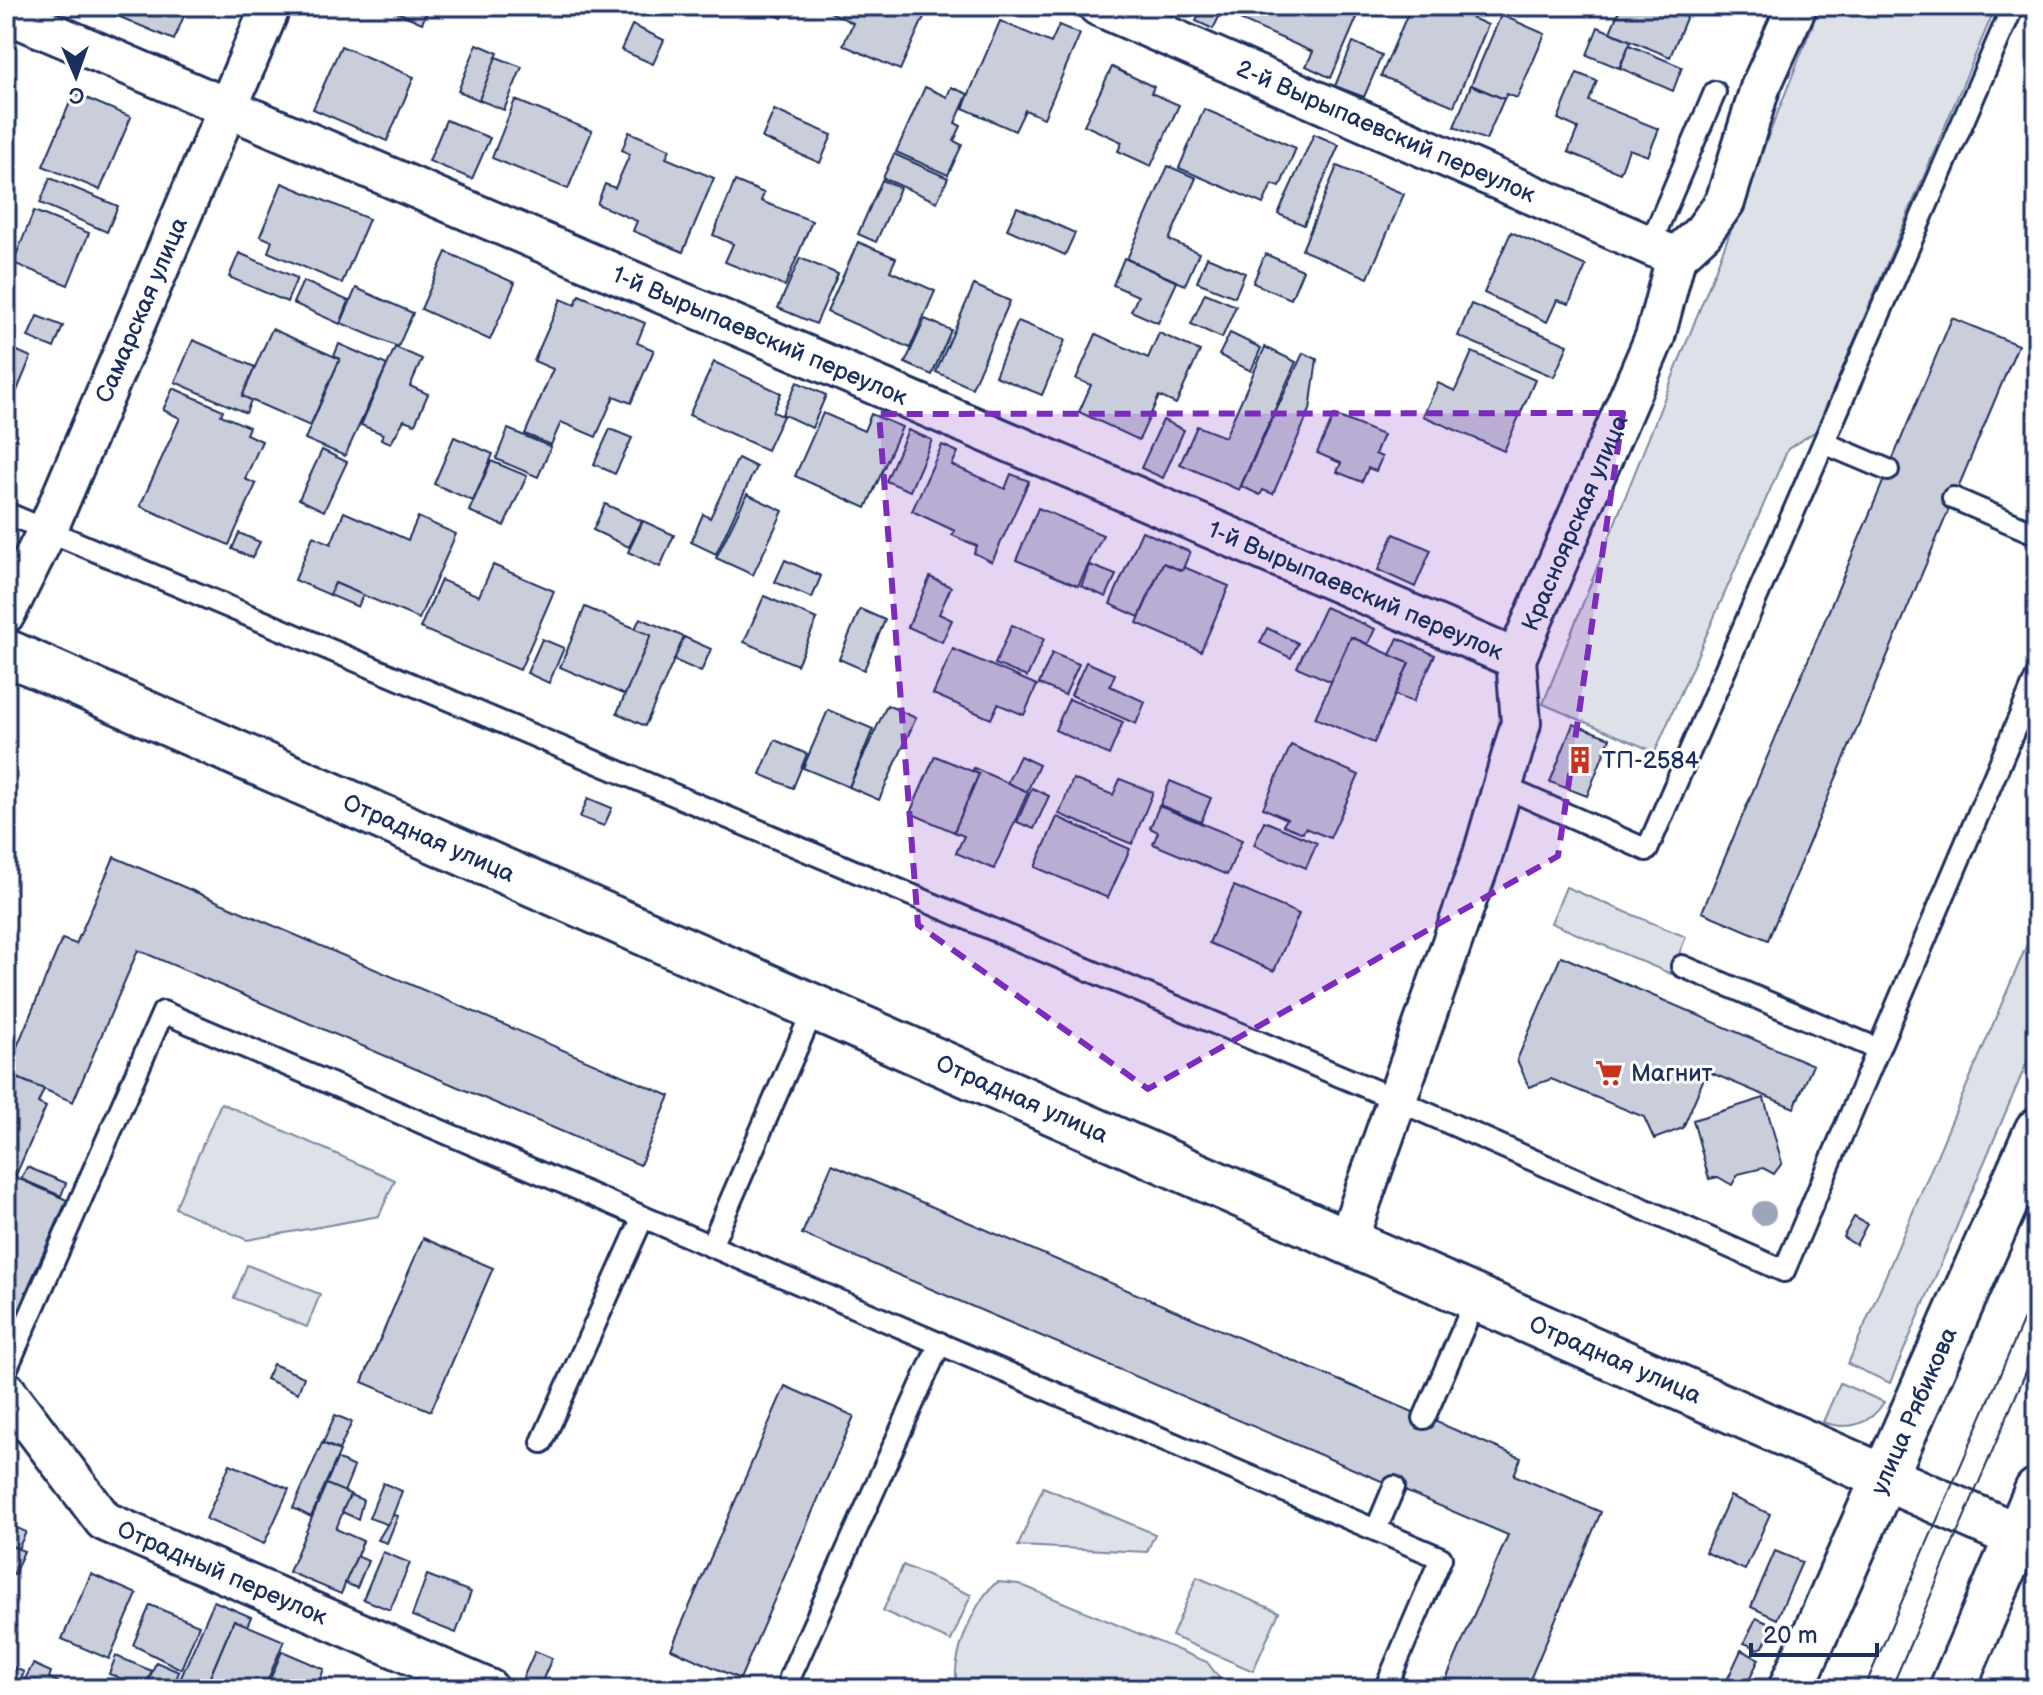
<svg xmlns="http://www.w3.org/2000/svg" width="2043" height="1695" font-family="'Balsamiq Sans',sans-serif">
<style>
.green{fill:#dee1e7;stroke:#7c88a2;stroke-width:2}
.building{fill:#caceda;stroke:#1b2f5e;stroke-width:2}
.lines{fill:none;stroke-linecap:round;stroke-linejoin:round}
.service-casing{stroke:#1b2f5e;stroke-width:26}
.minor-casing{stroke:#1b2f5e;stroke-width:44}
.tertiary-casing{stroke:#1b2f5e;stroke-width:50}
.secondary-casing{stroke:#1b2f5e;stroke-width:50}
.service{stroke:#fff;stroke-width:20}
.minor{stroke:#fff;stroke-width:38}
.tertiary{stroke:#fff;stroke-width:44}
.secondary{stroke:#fff;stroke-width:44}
.tram{stroke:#1b2f5e;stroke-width:2}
.tree{fill:#9da5b9}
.marked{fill:#7b2cbf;fill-opacity:0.2;stroke:#7b2cbf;stroke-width:6;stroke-dasharray:16 10;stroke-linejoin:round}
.labels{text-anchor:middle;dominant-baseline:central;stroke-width:6;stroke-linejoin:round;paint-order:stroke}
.street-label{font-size:24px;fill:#1b2f5e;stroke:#fff}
.poi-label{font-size:24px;fill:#1b2f5e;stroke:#fff;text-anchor:start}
</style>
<rect width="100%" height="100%" fill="#fff"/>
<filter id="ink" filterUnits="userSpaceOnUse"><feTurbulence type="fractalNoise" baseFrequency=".0125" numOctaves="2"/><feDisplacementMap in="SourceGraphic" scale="16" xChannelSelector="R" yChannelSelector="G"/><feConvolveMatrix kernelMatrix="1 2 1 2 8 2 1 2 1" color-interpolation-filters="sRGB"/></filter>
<g filter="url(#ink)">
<g class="green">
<path d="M1820 6H1996L1816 431 1788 449 1655 752 1543 704Z"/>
<path d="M1566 887 1686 937 1671 974 1551 923Z"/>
<path d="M2037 921V1039L1890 1383 1848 1364Z"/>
<path d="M221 1103 395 1180 379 1216 247 1240 175 1208Z"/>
<path d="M247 1265 320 1294 307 1327 234 1298Z"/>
<path d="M1840 1383 1884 1402C1870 1425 1848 1431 1823 1422Z"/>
<path d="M1043 1487 1155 1534 1147 1552 1018 1546Z"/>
<path d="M903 1565 971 1595 951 1641 883 1611Z"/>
<path d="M1197 1577 1279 1612 1253 1671 1172 1636Z"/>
<path d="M998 1582 1019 1584 1207 1662 1219 1678 1221 1689H959C946 1667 977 1593 998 1582Z"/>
</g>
<g class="building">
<path d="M94 6H188L174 40Z"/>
<path d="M383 6H430L422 23Z"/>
<path d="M755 6H788L782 18Z"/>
<path d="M830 6H929L900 70 843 45 853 23 828 11Z"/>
<path d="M1203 6H1229L1225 15 1221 13 1213 29 1196 21Z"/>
<path d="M1246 6H1362L1331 78 1306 66 1313 52 1240 20Z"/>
<path d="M1411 6H1472L1468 16 1488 25 1454 106 1381 76Z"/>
<path d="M1621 6H1691L1670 57 1610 32Z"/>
<path d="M1501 15 1545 34 1517 98 1507 94 1504 99 1471 85Z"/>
<path d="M1000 21 1051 43 1059 25 1080 34 1044 118 1025 110 1015 131 963 108Z"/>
<path d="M632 25 664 40 653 64 621 50Z"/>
<path d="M1598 27 1631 41 1619 68 1587 55Z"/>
<path d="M1353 42 1382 55 1364 97 1335 86Z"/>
<path d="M477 44 498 53 479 100 458 91Z"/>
<path d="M1629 45 1682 67 1673 91 1620 68Z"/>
<path d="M341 46 414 77 387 141 313 109Z"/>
<path d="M496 57 522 67 504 110 479 100Z"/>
<path d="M1112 67 1154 87 1151 93 1179 105 1151 166 1118 151 1122 142 1084 125Z"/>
<path d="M1577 73 1597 81 1589 101 1659 129 1648 156 1629 149 1620 173 1568 152 1578 128 1558 119Z"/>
<path d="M1471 85 1504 99 1486 140 1454 127Z"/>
<path d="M925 87 947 97 951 87 968 94 955 123 961 126 954 141 962 145 948 175 896 152Z"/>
<path d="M74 93 131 117 100 190 43 166Z"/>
<path d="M515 100 592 131 568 189 492 158Z"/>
<path d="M1204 109 1296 148 1280 187 1272 184 1263 204 1179 168Z"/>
<path d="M774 110 832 135 820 163 762 138Z"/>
<path d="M446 120 490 138 472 179 429 161Z"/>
<path d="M629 132 670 149 666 158 714 178 683 252 633 231 637 221 597 204 605 184 615 188 630 154 622 150Z"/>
<path d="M1314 134 1339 145 1304 225 1278 214Z"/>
<path d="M894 154 948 178 937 202 883 178Z"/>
<path d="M1168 166 1196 178 1169 240 1199 253 1185 285 1127 259Z"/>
<path d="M1337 166 1404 194 1368 278 1302 250Z"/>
<path d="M50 178 118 206 107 232 40 203Z"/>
<path d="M882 180 900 188 876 242 858 234Z"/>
<path d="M735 181 764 193 761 201 812 221 785 286 725 262 733 244 713 235Z"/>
<path d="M282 183 369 219 342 283 268 252 272 241 260 236Z"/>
<path d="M1017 207 1075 233 1065 255 1007 229Z"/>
<path d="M34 211 89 233 68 285 13 263Z"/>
<path d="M1511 232 1586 266 1569 304 1557 300 1547 322 1484 293Z"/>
<path d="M858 242 896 258 890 271 935 291 910 348 827 312Z"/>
<path d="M446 252 515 283 490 340 421 309Z"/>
<path d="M239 253 297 278 287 302 229 277Z"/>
<path d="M1265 254 1303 270 1291 299 1253 283Z"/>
<path d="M1207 257 1245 273 1235 297 1197 282Z"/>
<path d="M800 258 838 274 816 324 778 308Z"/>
<path d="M1124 258 1177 282 1158 323 1131 311 1138 296 1113 285Z"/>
<path d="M303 281 349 301 340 324 293 303Z"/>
<path d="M974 285 1010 301 972 388 936 372Z"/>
<path d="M356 288 413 313 398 347 341 323Z"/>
<path d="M1205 293 1236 306 1222 338 1191 324Z"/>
<path d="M579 295 645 323 637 343 654 350 631 403 614 396 596 437 561 422 551 445 525 434 553 369 534 361 561 299 575 305Z"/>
<path d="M1471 304 1568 345 1554 377 1458 336Z"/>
<path d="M37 316 63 326 54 348 28 337Z"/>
<path d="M1952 318 2018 345 1768 940 1702 912Z"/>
<path d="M925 319 951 330 932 375 905 363Z"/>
<path d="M1018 321 1065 340 1042 395 995 376Z"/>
<path d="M2037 324V355L2026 350Z"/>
<path d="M272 329 340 359 310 426 242 396Z"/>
<path d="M1159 333 1200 351 1176 404 1159 396 1139 440 1079 412 1091 385 1076 379 1096 334 1148 358Z"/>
<path d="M1230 333 1261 348 1251 371 1219 355Z"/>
<path d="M193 340 255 367 242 396 251 400 246 413 175 382Z"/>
<path d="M339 344 387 365 345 456 305 439 340 359 334 356Z"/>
<path d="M6 346 31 357 6 417Z"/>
<path d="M395 347 422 359 410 386 428 394 415 424 404 420 391 443 381 439 383 434 361 425Z"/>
<path d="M1265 347 1296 362 1239 490 1180 464 1197 426 1225 437Z"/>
<path d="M1472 352 1535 380 1504 451 1423 416 1438 383 1455 391Z"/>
<path d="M1303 353 1317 359 1310 410 1273 494 1263 490 1260 495 1241 486Z"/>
<path d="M714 362 781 393 773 412 783 416 767 450 689 415Z"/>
<path d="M797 382 826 395 812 428 782 414Z"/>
<path d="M173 388 223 410 221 415 249 427 246 434 262 441 245 479 256 484 229 545 140 506 180 418 163 410Z"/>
<path d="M823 413 864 431 871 414 902 427 866 508 795 476Z"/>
<path d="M1334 415 1383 435 1375 454 1382 457 1376 471 1368 468 1362 482 1337 472 1341 463 1317 453Z"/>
<path d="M1163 420 1184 430 1163 478 1141 468Z"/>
<path d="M508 429 551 447 538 477 496 459Z"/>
<path d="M610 429 632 438 615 474 594 464Z"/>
<path d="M908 430 932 440 910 491 886 481Z"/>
<path d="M454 437 493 454 473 501 434 484Z"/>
<path d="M942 445 958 452 952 465 1005 489 1011 474 1029 481 992 562 974 553 977 546 952 535 955 531 912 511Z"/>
<path d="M322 450 347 462 324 511 299 499Z"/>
<path d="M738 458 756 467 716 554 691 542 703 514 710 518Z"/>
<path d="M491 461 527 476 504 526 469 511Z"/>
<path d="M747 494 783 511 753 575 716 558Z"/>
<path d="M605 504 642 521 629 547 593 530Z"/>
<path d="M1038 508 1103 535 1078 586 1016 560Z"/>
<path d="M344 512 408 540 418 517 456 534 419 619 335 583 330 595 295 580 313 536 331 544Z"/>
<path d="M643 521 674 535 660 567 628 552Z"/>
<path d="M1142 531 1190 552 1182 571 1163 563 1139 617 1110 604Z"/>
<path d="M239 533 260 542 252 558 232 549Z"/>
<path d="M1394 534 1431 550 1415 587 1378 570Z"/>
<path d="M785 560 821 576 812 598 775 582Z"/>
<path d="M1163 563 1182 571 1184 567 1229 586 1201 651 1137 623Z"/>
<path d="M493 565 554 591 520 670 420 628 441 580 479 596Z"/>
<path d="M1090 565 1116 575 1106 597 1081 586Z"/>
<path d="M930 577 951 587 939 614 952 620 942 642 908 627Z"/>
<path d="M335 583 363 595 358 607 330 595Z"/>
<path d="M764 596 817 619 797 665 744 642Z"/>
<path d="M585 607 651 635 625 695 560 667Z"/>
<path d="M1325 607 1375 629 1368 644 1351 637 1332 682 1297 667Z"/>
<path d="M860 609 885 620 864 670 839 659Z"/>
<path d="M640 618 684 637 645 726 617 713 651 635 635 629Z"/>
<path d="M1012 625 1044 639 1027 677 995 664Z"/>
<path d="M1267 628 1298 643 1291 658 1260 643Z"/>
<path d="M684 637 711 649 701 672 674 660Z"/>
<path d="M1351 637 1409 663 1374 743 1315 718Z"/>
<path d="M1398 638 1435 655 1413 702 1395 695 1409 663 1390 655Z"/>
<path d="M542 639 564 648 549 683 527 673Z"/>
<path d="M953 649 1037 685 1024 715 998 704 991 719 933 694Z"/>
<path d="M1052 653 1079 664 1065 695 1039 684Z"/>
<path d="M1086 662 1115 674 1110 686 1145 702 1136 724 1071 695Z"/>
<path d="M1069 699 1123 722 1109 755 1055 730Z"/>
<path d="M887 705 916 718 879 800 849 787Z"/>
<path d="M828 710 873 729 849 787 803 768Z"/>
<path d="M1573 724 1610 738 1587 796 1550 782Z"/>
<path d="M775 740 807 754 793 788 760 774Z"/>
<path d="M1291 745 1359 775 1330 838 1305 828 1303 833 1283 825 1287 819 1263 808Z"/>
<path d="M935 756 979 774 954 832 910 813Z"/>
<path d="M1020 756 1039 765 1027 792 1007 783Z"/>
<path d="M974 768 1028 792 994 869 956 853 964 836 954 832 979 774 972 771Z"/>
<path d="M1073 779 1113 795 1120 779 1153 792 1132 844 1059 814Z"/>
<path d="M1170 781 1211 798 1201 822 1160 805Z"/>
<path d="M1032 788 1049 796 1034 829 1017 822Z"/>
<path d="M588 798 612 808 604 826 580 817Z"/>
<path d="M1159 806 1242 840 1227 875 1153 844 1158 832 1150 828Z"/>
<path d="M1057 817 1130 849 1108 898 1035 867Z"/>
<path d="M1264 821 1317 843 1306 868 1254 845Z"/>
<path d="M114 857 670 1096 640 1165 138 950 73 1102 6 1073 62 939 76 944Z"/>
<path d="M1234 886 1299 914 1274 971 1209 943Z"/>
<path d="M1561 956 1813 1065 1794 1108 1707 1071 1683 1128 1654 1139 1644 1117 1551 1079 1529 1087 1517 1060Z"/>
<path d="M9 1075 44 1089 38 1103 46 1107 15 1177 67 1200 26 1292 31 1295 22 1316 6 1326V1080Z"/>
<path d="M1764 1098 1782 1163 1774 1174 1763 1168 1738 1174 1732 1185 1718 1177 1709 1179 1693 1120Z"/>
<path d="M832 1164 1521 1458 1514 1475 1601 1512 1526 1689H1442L1508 1535 802 1234Z"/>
<path d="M27 1167 66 1183 61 1196 21 1179Z"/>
<path d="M1854 1217 1867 1224 1856 1245 1843 1237Z"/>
<path d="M423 1238 493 1268 431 1411 362 1382Z"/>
<path d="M273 1364 304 1377 298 1393 266 1379Z"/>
<path d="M785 1386 854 1416 740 1679 671 1649Z"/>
<path d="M335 1415 352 1422 339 1450 323 1443Z"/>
<path d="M322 1443 340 1451 311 1517 293 1508Z"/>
<path d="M337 1459 354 1467 344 1492 326 1484Z"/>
<path d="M230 1464 289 1489 264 1544 206 1519Z"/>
<path d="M383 1483 402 1491 389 1525 369 1518Z"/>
<path d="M326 1484 350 1494 336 1529 363 1541 341 1594 289 1572Z"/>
<path d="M350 1495 363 1500 358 1519 342 1512Z"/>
<path d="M1730 1496 1770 1514 1745 1570 1705 1552Z"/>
<path d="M393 1515 398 1516 387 1543 378 1540Z"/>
<path d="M6 1523 26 1532 18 1549 6 1544Z"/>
<path d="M6 1544 24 1551 14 1574 6 1571Z"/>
<path d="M1775 1551 1802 1562 1777 1619 1751 1607Z"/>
<path d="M383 1552 410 1563 390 1610 363 1599Z"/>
<path d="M357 1556 368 1561 357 1588 345 1583Z"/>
<path d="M91 1574 137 1594 109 1659 62 1639Z"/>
<path d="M427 1575 471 1592 456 1633 412 1616Z"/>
<path d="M214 1601 251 1617 247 1626 234 1620 205 1689H176Z"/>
<path d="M150 1605 199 1625 181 1669 133 1645Z"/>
<path d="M1756 1618 1770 1624 1771 1630 1763 1647 1758 1649 1744 1643Z"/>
<path d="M234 1620 284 1641 264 1689H205Z"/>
<path d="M1741 1650 1759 1659 1745 1689H1723Z"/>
<path d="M282 1651 324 1669 316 1689H266Z"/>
<path d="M535 1651 552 1658 539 1688 522 1680Z"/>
<path d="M116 1656 152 1671 145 1688 109 1674Z"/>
<path d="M156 1662 179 1672 172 1689 147 1684Z"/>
<path d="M6 1664 24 1672 17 1689H6Z"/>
<path d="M33 1664 51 1672 49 1678 58 1682 55 1689H20Z"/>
</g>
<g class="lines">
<g class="service-casing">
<g id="service">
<path d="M1650 245 1715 92"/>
<path d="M1824 443 1888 470"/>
<path d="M1953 498 2037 534"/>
<path d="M6 513 1397 1100 1784 1271 2037 676"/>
<path d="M1502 786 1647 850 2013 6"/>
<path d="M1682 966 1878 1049"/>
<path d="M814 1008 711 1246 1441 1558 1385 1689"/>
<path d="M6 1370 163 1012 711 1246"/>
<path d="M1424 1418 1476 1299"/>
<path d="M542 1442 643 1217"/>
<path d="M1376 1530 1394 1487"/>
<path d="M790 1677 940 1343"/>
</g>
</g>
<g class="minor-casing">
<g id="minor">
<path id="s1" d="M1098 6 1676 257"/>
<path id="s2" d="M6 13 1516 659"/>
<path id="s3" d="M6 613 47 531 271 6"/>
<path id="s4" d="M1347 1242 1483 854 1521 723 1516 659 1655 337 1676 257 1703 232 1725 202 1760 88 1797 6"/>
<path id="s5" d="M6 1391 104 1521 489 1689"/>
</g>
</g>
<g class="tertiary-casing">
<g id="tertiary">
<path id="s6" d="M6 652 1883 1477"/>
</g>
</g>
<g class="secondary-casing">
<g id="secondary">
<path d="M1883 1477 2017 1536"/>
<path id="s7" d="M1791 1689 2037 1131"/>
<path d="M1952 1689 2037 1491"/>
</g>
</g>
<use href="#service" class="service"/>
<use href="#minor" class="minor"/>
<use href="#tertiary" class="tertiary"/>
<use href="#secondary" class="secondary"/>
<g class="tram">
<path d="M1864 1689 2037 1289"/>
<path d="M1891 1689 2037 1346"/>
</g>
</g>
<circle class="tree" cx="1764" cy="1213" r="12"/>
</g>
<path class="marked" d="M1623 413 1558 856 1148 1089 918 925 879 414Z"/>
<defs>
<g id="building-bare" transform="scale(2.16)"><path d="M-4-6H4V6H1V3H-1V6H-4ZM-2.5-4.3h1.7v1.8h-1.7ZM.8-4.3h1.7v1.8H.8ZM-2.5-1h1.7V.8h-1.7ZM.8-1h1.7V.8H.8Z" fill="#c8321e" stroke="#fff" stroke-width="2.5" paint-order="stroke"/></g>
<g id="supermarket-bare" transform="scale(2.16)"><path d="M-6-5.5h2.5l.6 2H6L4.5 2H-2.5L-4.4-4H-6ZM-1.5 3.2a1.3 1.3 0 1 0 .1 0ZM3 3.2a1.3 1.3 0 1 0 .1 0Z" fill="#c8321e" stroke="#fff" stroke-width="2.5" paint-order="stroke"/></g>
</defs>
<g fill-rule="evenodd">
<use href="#building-bare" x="1580" y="760"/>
<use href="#supermarket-bare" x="1609" y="1073"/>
</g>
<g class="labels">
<g class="street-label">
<text stroke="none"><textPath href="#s1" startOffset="314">2-й Вырыпаевский переулок</textPath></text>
<text stroke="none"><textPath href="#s3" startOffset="332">Самарская улица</textPath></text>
<text stroke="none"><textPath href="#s2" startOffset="820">1-й Вырыпаевский переулок</textPath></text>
<text stroke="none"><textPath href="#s4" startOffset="760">Красноярская улица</textPath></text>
<text stroke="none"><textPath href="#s2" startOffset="1468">1-й Вырыпаевский переулок</textPath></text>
<text stroke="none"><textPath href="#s6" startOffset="462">Отрадная улица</textPath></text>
<text stroke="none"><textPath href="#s6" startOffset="1110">Отрадная улица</textPath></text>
<text stroke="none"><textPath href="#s6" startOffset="1758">Отрадная улица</textPath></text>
<text stroke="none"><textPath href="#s7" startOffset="304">улица Рябикова</textPath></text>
<text stroke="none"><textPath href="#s5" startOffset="292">Отрадный переулок</textPath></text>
</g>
<g class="poi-label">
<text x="1602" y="760">ТП-2584</text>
<text x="1631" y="1073">Магнит</text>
</g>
</g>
<rect width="2043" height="1695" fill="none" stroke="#fff" stroke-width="32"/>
<rect x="16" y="16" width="2011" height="1663" fill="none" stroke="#1b2f5e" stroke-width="3" filter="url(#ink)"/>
<g transform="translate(76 76) rotate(178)" stroke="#ffffff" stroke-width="6" paint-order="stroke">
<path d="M0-6L14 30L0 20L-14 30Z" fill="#1b2f5e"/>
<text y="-12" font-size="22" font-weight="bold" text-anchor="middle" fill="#1b2f5e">С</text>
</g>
<path d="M1751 1643v12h126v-12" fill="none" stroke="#1b2f5e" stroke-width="4"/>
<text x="1763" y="1643" font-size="24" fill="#1b2f5e" stroke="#ffffff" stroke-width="6" paint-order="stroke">20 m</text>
</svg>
